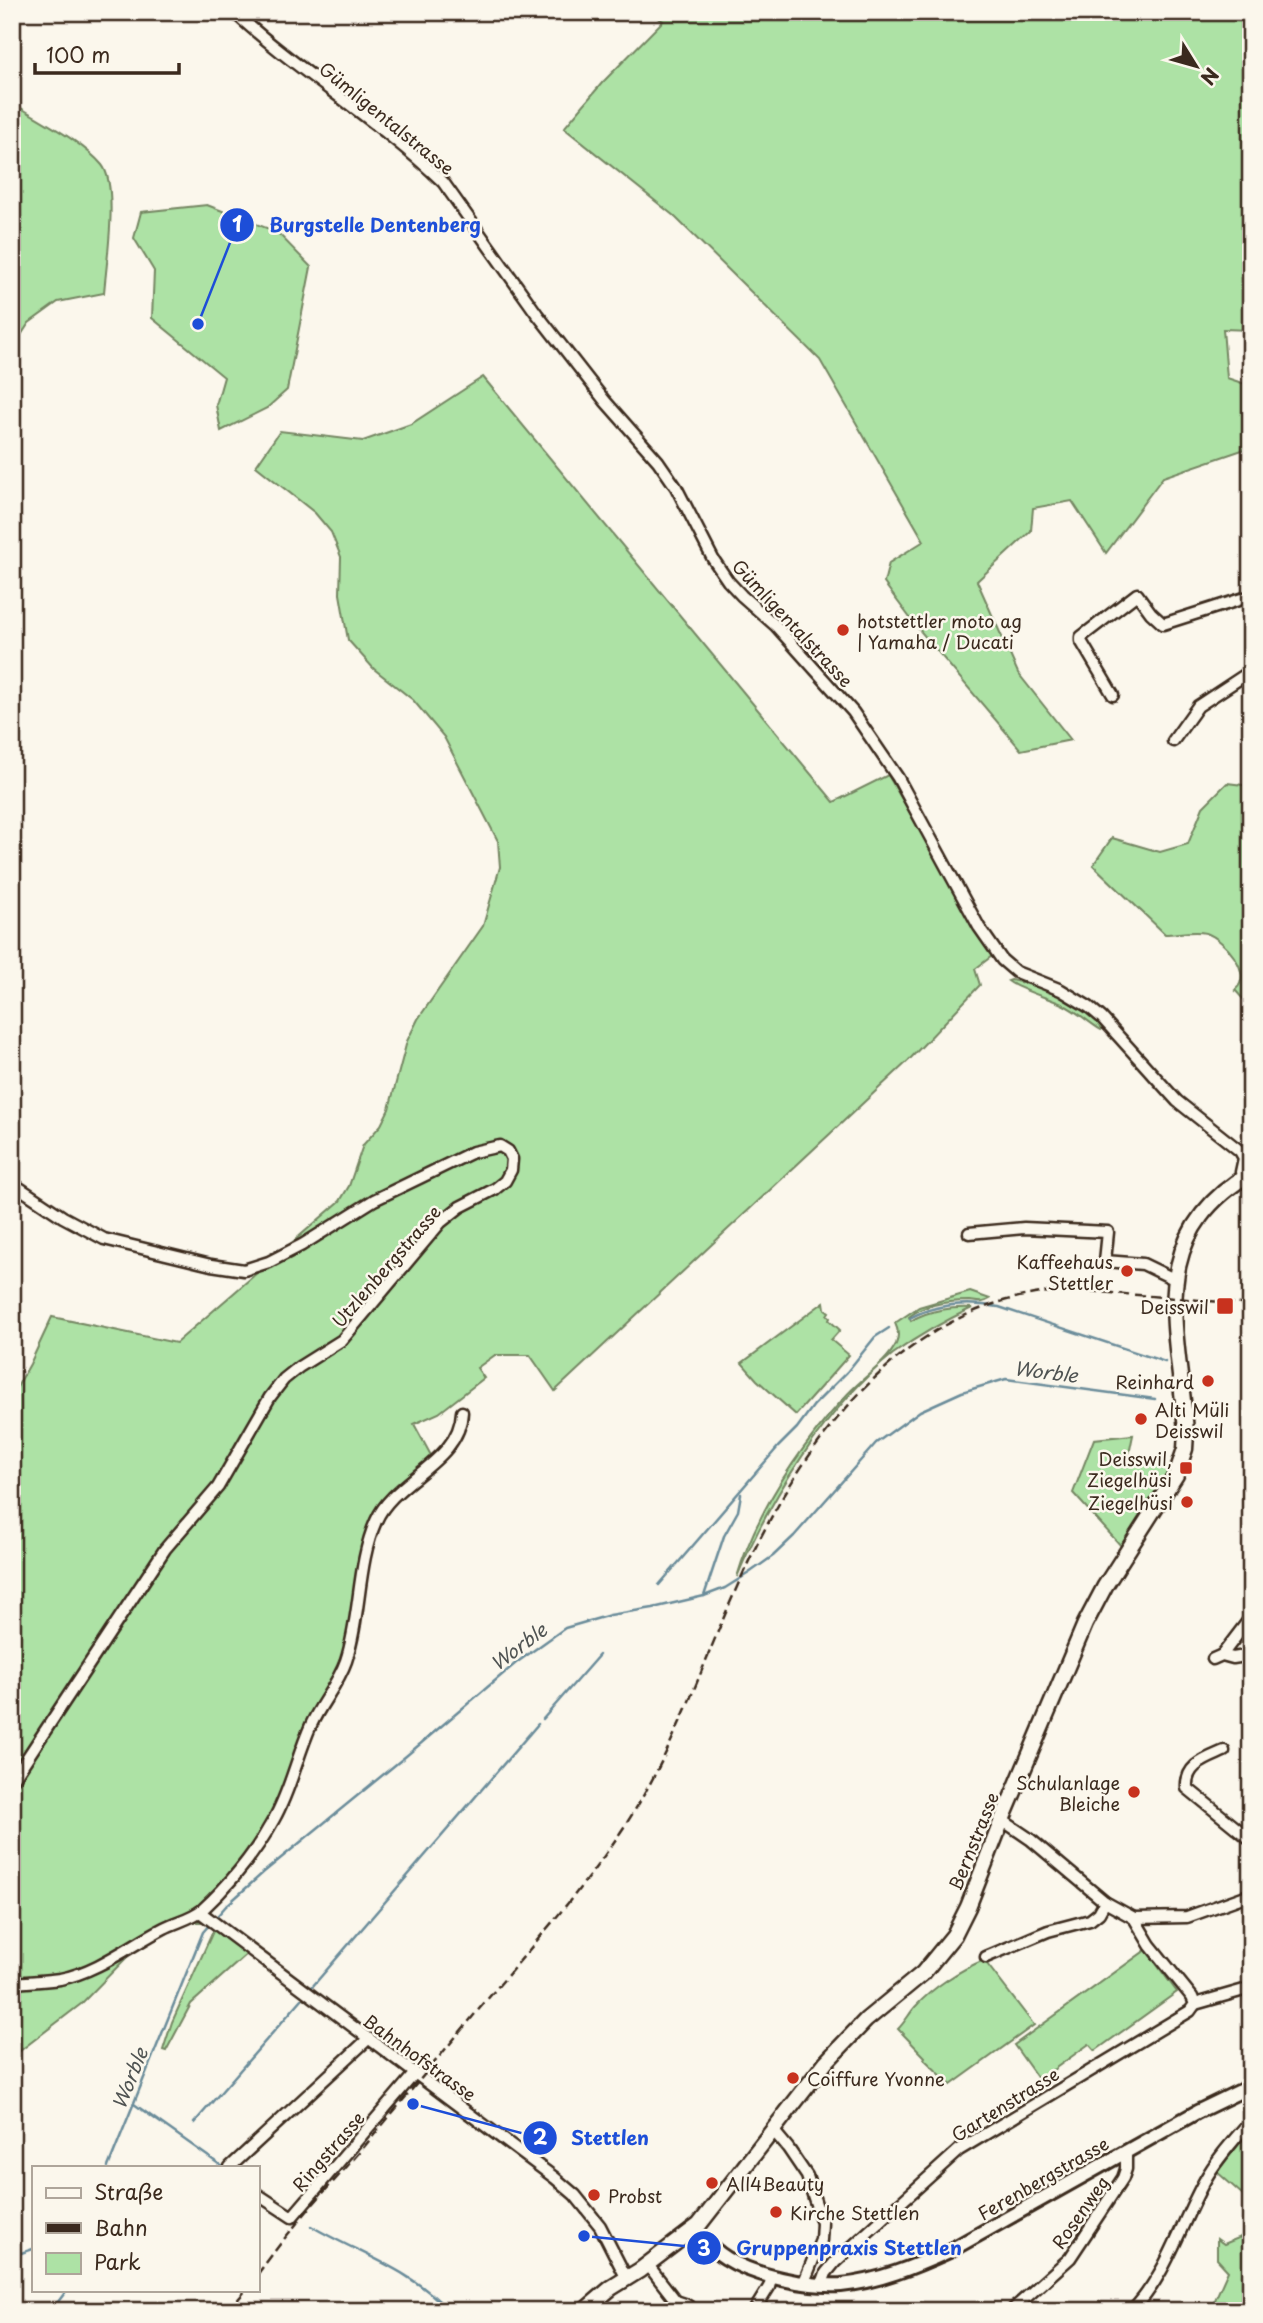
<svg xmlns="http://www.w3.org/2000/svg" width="1263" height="2323" font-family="'Playpen Sans',sans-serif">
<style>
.green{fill:#ade2a5;stroke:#748662;stroke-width:2}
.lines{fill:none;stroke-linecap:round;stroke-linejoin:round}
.stream{stroke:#6b8c9a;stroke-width:2.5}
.minor-casing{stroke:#3b2a1e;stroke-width:15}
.tertiary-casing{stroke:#3b2a1e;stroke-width:18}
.secondary-casing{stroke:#3b2a1e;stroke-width:19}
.minor{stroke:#fbf7ec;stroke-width:10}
.tertiary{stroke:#fbf7ec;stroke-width:12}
.secondary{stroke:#fbf7ec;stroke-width:14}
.rail{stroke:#3b2a1e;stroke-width:2.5;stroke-dasharray:10 5;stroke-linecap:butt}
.poi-dot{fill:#c8321e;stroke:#fbf7ec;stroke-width:2.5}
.labels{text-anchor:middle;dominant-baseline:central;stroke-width:5;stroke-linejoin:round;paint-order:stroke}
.street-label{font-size:18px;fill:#3b2a1e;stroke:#fbf7ec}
.poi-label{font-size:18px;fill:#3b2a1e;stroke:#fbf7ec;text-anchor:start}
.water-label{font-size:19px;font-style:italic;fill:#4f5352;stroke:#fbf7ec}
.leader{fill:none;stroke:#1d4ed8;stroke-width:2.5}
.callout-dot{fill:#1d4ed8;stroke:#fbf7ec;stroke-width:2.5}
.mark-label{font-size:21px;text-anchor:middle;font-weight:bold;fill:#fff}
.callout-label{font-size:19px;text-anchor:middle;font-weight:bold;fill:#1d4ed8;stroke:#fbf7ec;stroke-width:5;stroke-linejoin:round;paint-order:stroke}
</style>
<rect width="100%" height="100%" fill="#fbf7ec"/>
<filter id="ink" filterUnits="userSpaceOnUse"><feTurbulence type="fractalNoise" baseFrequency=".0143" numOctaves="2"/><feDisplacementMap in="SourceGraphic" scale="14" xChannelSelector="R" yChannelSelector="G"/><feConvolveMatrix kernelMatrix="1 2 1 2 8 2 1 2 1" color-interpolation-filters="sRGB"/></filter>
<g filter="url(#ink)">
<g class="green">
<path d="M649 12H1251V330L1223 329 1227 378 1251 386V447L1163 477 1106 553 1072 501 1033 508 1031 531 977 581 1018 673 1071 740 1021 750 916 626 884 583 889 563 924 541 820 360 674 216 564 128 602 83 663 21Z"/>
<path d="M12 32 20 40 13 103C39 120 82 141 102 165 119 186 106 265 104 293L58 302 29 323 12 349Z"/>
<path d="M207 205 277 232 311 267 287 390 267 408 221 431 216 405 224 377 152 318 154 271 134 238 141 212Z"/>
<path d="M483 377 834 802 888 775 992 956 975 969 980 985 908 1061 555 1391 530 1355H495L477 1368 484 1378 439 1413 414 1424 434 1461 377 1518 349 1649 318 1710 274 1820 206 1905 201 1922H184L130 1954 81 2004 12 2057V1396L30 1364 52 1317 176 1343 340 1201 349 1186 363 1145 381 1125 389 1109 407 1041 418 1019 483 926 500 867 498 841 444 737 413 700 374 669 348 640 340 594 341 557 331 532 315 513 256 466 280 431 363 441 411 424Z"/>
<path d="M1227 783 1251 786V998L1243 999 1235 990C1255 974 1224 939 1206 933 1194 930 1177 934 1165 934L1093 865 1112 838 1160 852 1188 844 1203 807Z"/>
<path d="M1011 980C1045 987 1081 1000 1103 1028L1101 1030C1088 1022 1078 1012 1064 1005 1049 998 1019 990 1008 981Z"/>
<path d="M970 1292 990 1299C982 1304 978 1302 969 1301 950 1301 924 1304 909 1317L911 1321C927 1310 953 1307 972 1308 944 1321 918 1336 893 1354 827 1406 769 1500 737 1577 757 1510 798 1450 844 1398 858 1381 887 1363 896 1344 899 1337 898 1329 895 1323L919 1307Z"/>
<path d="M824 1302 825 1309 829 1312 827 1315 830 1318 829 1320 840 1330 831 1340 849 1355 796 1415 757 1380 742 1363Z"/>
<path d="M1133 1435 1128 1459 1174 1467 1121 1546 1073 1493 1094 1439Z"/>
<path d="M214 1929 247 1954 191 2004 166 2051 163 2050 172 2022Z"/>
<path d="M1146 1950 1177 1992 1095 2051 1089 2044 1039 2080 1014 2045Z"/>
<path d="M984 1960 1034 2025 951 2085 924 2059 925 2057 898 2029C905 2022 909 2014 915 2007 933 1987 960 1970 984 1960Z"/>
<path d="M1251 2129V2202L1217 2172Z"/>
<path d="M1251 2217V2311H1210L1228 2271 1217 2259V2239L1224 2244 1241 2237Z"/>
</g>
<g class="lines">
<g class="stream">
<path d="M910 1318C937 1303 969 1302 999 1307L1165 1362"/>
<path d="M659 1585 778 1447 797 1428 814 1405 847 1372 875 1337 889 1328"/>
<path d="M704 1596 724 1536 738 1511 741 1494"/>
<path d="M543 1719 599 1655"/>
<path d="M312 1987 538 1724"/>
<path d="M134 2104 223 2167"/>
<path d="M194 2123 302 1999"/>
<path d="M108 2167 203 1932 226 1906 264 1872 406 1756 516 1663 565 1628 610 1615 653 1608 704 1596 725 1588 749 1573 773 1556 794 1536 876 1443 920 1411 962 1392 1006 1379 1155 1399"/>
<path d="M311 2226C359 2254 411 2269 449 2311"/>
<path d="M12 2256 33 2249"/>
<path d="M51 2311 67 2290"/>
</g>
<g class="minor-casing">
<g id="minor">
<path d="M234 12C300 73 379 120 443 182L537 314 605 401 658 461 676 487 713 559 728 581 742 596 776 626 853 712 898 778 979 927 1002 960 1016 972 1061 990 1089 1007 1102 1018 1177 1101 1240 1151 1244 1158 1241 1172 1243 1178"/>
<path d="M1113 695 1081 641V637L1137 594 1151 613 1163 624 1251 596"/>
<path d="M1173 741 1198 706 1251 671"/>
<path d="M12 1183 63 1217 104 1239 211 1265 244 1270 269 1262 302 1245 374 1200 473 1152 500 1146 508 1151 512 1159 511 1170 505 1181 495 1189 460 1207 441 1222 342 1340 299 1367 284 1379 270 1397 218 1487 165 1549 12 1781"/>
<path d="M969 1233 1024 1228 1108 1232 1105 1261 1143 1264 1176 1280"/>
<path d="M1222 1655 1251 1617"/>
<path d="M1213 1659 1222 1655 1233 1658 1251 1655"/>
<path d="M1224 1751C1206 1759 1185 1765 1187 1788L1251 1840"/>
<path d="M1002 1820 1030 1839 1105 1902 1134 1918 1187 1917 1251 1894"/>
<path d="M200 1912 555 2178 575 2195 600 2226 627 2279"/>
<path d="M986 1957 1048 1931 1090 1920 1099 1913 1105 1902"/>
<path d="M12 1983C28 1982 44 1981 60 1979 97 1972 131 1945 164 1928 176 1922 192 1918 202 1910 230 1884 256 1852 274 1819 291 1789 297 1756 311 1725 321 1703 338 1684 346 1661 361 1616 357 1564 376 1521 394 1479 460 1462 462 1412"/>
<path d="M1195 2004 1251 1988"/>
<path d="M773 2130 788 2148 807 2176 822 2223 821 2240 804 2282"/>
<path d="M230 2167 368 2039"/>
<path d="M257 2194 292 2217 415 2073"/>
<path d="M648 2265 676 2301 685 2304 696 2311"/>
<path d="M822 2284 826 2273 835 2262 959 2150 1190 2011 1195 2004 1192 1997 1150 1945 1134 1918"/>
<path d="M669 2311 676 2301"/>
<path d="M754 2311 769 2287 772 2276"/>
<path d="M1011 2311 1070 2258 1123 2178 1126 2169V2151"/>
<path d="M1132 2311C1168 2273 1180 2225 1205 2180 1217 2158 1235 2139 1251 2120"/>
</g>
</g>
<g class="tertiary-casing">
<path id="tertiary" d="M694 2230C704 2240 714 2251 726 2258 754 2276 808 2287 841 2285 877 2282 916 2266 949 2251L1197 2112 1251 2086"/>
</g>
<g class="secondary-casing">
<path id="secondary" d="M584 2311 611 2288 640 2270 699 2225 826 2062 866 2020 923 1973 954 1935 968 1907 1002 1820 1085 1624 1105 1586 1176 1475 1185 1449 1186 1432C1179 1331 1142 1237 1251 1173"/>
</g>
<use href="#minor" class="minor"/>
<use href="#tertiary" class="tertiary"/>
<use href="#secondary" class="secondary"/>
<g class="rail">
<path d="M257 2275C269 2259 281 2242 294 2227 314 2202 337 2178 358 2154 410 2092 461 2030 513 1969 550 1925 588 1881 620 1833 670 1760 698 1676 733 1596 790 1464 886 1315 1041 1293 1074 1288 1106 1293 1138 1295 1176 1298 1213 1301 1251 1305"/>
<path d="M228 2311 246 2290"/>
</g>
</g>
</g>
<g class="poi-dot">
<circle cx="843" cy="630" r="7"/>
<circle cx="1127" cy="1271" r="7"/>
<rect x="1216" y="1297" width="18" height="18" rx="3.5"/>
<circle cx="1208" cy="1381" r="7"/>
<circle cx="1141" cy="1419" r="7"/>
<rect x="1179" y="1461" width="14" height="14" rx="3.5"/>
<circle cx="1187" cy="1502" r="7"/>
<circle cx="1134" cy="1792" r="7"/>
<circle cx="793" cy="2078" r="7"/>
<circle cx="712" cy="2183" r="7"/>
<circle cx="594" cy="2195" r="7"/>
<circle cx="776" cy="2212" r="7"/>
</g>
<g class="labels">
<g class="street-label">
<text transform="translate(387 118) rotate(39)">Gümligentalstrasse</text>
<text transform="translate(793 623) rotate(47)">Gümligentalstrasse</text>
<text transform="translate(386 1266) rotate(-49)">Utzlenbergstrasse</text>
<text transform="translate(973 1841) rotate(-68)">Bernstrasse</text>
<text transform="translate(420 2057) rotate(36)">Bahnhofstrasse</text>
<text transform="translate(1005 2104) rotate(-32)">Gartenstrasse</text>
<text transform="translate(328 2151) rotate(-49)">Ringstrasse</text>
<text transform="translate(1043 2178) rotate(-30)">Ferenbergstrasse</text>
<text transform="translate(1080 2212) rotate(-55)">Rosenweg</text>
</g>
<g class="poi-label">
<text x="857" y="620">hotstettler moto ag<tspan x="857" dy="21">| Yamaha / Ducati</tspan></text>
<text x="1113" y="1261" text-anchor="end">Kaffeehaus<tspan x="1113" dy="21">Stettler</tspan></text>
<text x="1209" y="1306" text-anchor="end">Deisswil</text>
<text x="1194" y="1381" text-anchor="end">Reinhard</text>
<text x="1155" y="1409">Alti Müli<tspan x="1155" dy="21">Deisswil</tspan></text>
<text x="1172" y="1458" text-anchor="end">Deisswil,<tspan x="1172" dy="21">Ziegelhüsi</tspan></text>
<text x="1173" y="1502" text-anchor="end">Ziegelhüsi</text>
<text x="1120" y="1782" text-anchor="end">Schulanlage<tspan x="1120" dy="21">Bleiche</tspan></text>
<text x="807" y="2078">Coiffure Yvonne</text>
<text x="726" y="2183">All4Beauty</text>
<text x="608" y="2195">Probst</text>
<text x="790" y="2212">Kirche Stettlen</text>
</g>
<g class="water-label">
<text transform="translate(1046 1371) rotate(7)">Worble</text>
<text transform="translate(518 1646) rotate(-37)">Worble</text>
<text transform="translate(129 2078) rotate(-68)">Worble</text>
</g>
</g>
<path class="leader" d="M198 324L237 225M413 2104L540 2138M584 2236L704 2248"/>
<g class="callout-dot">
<circle cx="198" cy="324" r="7"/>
<circle cx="413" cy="2104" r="7"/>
<circle cx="584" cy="2236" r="7"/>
<circle cx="237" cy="225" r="18"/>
<circle cx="540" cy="2138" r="18"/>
<circle cx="704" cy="2248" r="18"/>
</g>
<g class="mark-label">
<text x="237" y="232">1</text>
<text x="540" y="2145">2</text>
<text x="704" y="2256">3</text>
</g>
<g class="callout-label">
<text x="375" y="232">Burgstelle Dentenberg</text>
<text x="610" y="2145">Stettlen</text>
<text x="849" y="2255">Gruppenpraxis Stettlen</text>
</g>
<rect width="1263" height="2323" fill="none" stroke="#fbf7ec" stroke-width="42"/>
<rect x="21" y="21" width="1221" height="2281" fill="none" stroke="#3b2a1e" stroke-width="2.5" filter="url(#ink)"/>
<rect x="32" y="2166" width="228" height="126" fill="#fbf7ec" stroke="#aea59a" stroke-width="2"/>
<rect x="46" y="2188" width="35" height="10" fill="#fbf7ec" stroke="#aea59a" stroke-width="2"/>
<text x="94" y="2200" font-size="21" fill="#3b2a1e">Straße</text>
<rect x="46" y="2223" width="35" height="10" fill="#3b2a1e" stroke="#aea59a" stroke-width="2"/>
<text x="94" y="2236" font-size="21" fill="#3b2a1e">Bahn</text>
<rect x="46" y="2253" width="35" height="21" fill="#ade2a5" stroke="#aea59a" stroke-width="2"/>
<text x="94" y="2270" font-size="21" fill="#3b2a1e">Park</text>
<g transform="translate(1196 66) rotate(127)" stroke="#fbf7ec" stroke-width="5" paint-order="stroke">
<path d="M0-5L12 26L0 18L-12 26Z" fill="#3b2a1e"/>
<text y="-10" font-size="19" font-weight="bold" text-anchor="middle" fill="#3b2a1e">N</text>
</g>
<path d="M35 63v10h144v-10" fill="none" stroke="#3b2a1e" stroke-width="3.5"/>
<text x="46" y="63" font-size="21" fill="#3b2a1e" stroke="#fbf7ec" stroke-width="5" paint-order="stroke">100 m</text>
</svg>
